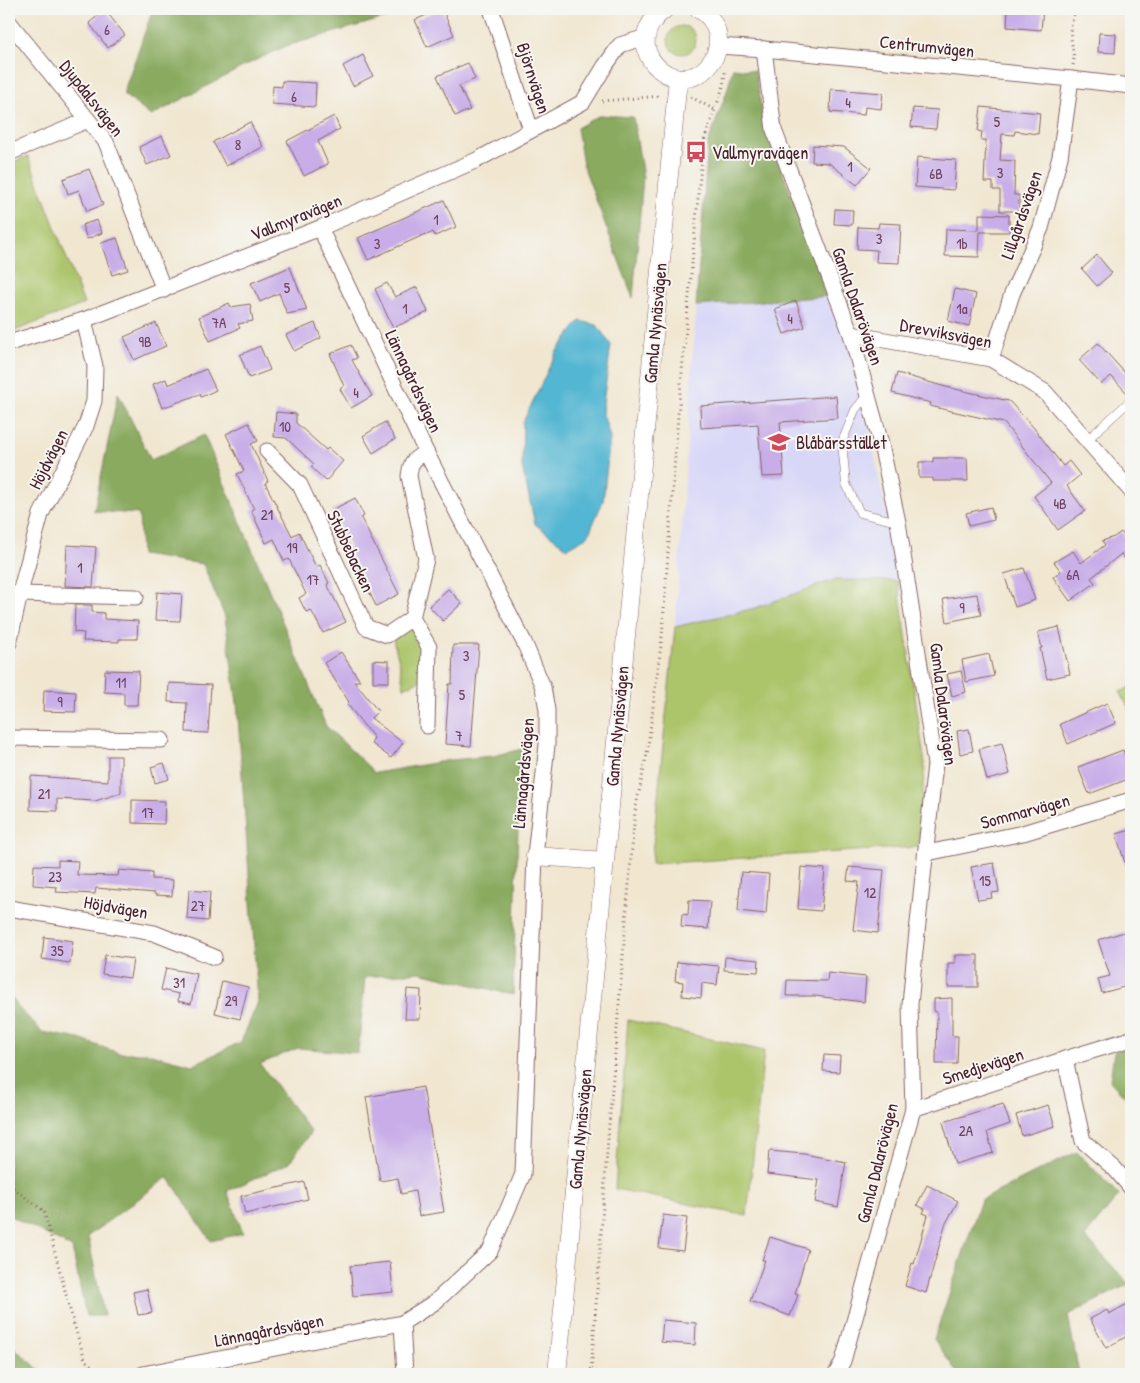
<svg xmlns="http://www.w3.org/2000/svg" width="1140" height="1383" font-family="'Patrick Hand',sans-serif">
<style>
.built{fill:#d8d7f8}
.green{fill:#acc56b;stroke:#7b724b}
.forest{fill:#89aa5f;stroke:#6a6445}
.water{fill:#53b6d2;stroke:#4e6a7e}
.building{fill:#c8ade8}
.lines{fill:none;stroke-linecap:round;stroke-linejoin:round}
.service-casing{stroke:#846565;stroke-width:9}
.minor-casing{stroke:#846565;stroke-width:17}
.tertiary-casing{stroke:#846565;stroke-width:19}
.path{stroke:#846565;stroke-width:3;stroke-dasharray:1 4;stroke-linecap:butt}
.service{stroke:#fff;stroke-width:8}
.minor{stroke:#fff;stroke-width:15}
.tertiary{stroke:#fff;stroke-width:18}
.labels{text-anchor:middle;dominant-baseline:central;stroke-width:4;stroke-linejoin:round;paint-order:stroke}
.number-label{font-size:15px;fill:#6a425a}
.street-label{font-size:18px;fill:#4a1f2b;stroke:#f6f6f2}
.poi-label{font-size:18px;fill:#4a1f2b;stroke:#f6f6f2;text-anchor:start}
</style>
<rect width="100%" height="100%" fill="#f6f6f2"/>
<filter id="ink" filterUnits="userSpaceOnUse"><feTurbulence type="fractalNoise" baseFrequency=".02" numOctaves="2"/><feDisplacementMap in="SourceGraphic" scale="10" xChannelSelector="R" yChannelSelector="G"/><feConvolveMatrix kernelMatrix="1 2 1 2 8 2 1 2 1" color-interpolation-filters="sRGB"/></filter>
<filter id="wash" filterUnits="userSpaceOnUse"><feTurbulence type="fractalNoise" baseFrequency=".0096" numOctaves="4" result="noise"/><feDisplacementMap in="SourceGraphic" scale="20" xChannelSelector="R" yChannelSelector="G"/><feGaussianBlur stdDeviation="1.12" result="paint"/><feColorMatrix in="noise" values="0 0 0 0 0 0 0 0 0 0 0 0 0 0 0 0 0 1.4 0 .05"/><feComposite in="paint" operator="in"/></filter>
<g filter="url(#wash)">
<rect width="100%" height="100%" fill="#f1e7d1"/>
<path class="built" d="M832 296 851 345 892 539 898 581 834 580 755 608 675 627 696 306Z"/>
<g class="green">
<circle cx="682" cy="40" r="14"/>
<path d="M28 156 84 304 9 333V164Z"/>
<path d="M834 580 898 581 925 764 918 847 651 864 675 627 755 608Z"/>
<path d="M411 625 423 648 422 679 404 688 399 661 392 636Z"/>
<path d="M1131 687V712L1120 692Z"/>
<path d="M628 1020 764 1051 747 1216 615 1189Z"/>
</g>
<g class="forest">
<path d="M153 9H395L392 16 286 46 252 62 151 116 123 94Z"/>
<path d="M733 68 755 71 765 129 832 296 696 306 708 143 727 91Z"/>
<path d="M600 115 633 117 643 177 633 298 583 165 577 128Z"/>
<path d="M118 393 151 460 204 435 326 726 375 773 451 760 493 756 527 748 518 828 513 995 420 972 365 977 358 1053 298 1048 260 1064 311 1132 289 1163 227 1191 243 1233 211 1241 168 1177 88 1236 104 1316H86L72 1248 9 1215V993L18 1007 42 1032 79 1039 119 1053H147L192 1065 241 1042 258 1002 237 703 225 617 203 564 141 555 139 514 94 511Z"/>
<path d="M1131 1046V1103L1110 1081 1114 1052Z"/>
<path d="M1077 1152 1119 1195 1085 1237 1129 1284 1068 1315 1079 1374H958L934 1339 981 1200Z"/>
<path d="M9 1343 44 1374H9Z"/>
</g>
<path class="water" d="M580 321 597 325 611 345 602 410 610 438 603 501 588 536 567 548 535 524 522 466 523 422 557 351Z"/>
<g id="blocks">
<g class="building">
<path d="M440 9H442L454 35 427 47 415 20Z"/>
<path d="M1008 9H1043L1041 30 1007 27Z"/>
<path d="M105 10 125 35 108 48 89 23Z"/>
<path d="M1099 33 1116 34 1115 53 1098 52Z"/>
<path d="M363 55 373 76 353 86 343 66Z"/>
<path d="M468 63 475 79 459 86 470 110 455 116 437 76Z"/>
<path d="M282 81 316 83 315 107 272 104 273 86 282 87Z"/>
<path d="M831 89 883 93 881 109 865 107 864 115 830 112Z"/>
<path d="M981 107 1040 113 1038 134 1015 131 1014 135 1002 134 1000 160 1015 161 1014 195H1019V211H1000V190H993V182H984L986 140H981L982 132 978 131Z"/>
<path d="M913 108 938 110 936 129 911 127Z"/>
<path d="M334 116 340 129 318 141 328 164 304 176 287 141Z"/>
<path d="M250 122 263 147 226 166 213 142Z"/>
<path d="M162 136 171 155 147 165 139 147Z"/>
<path d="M813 145 844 147 871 168 857 185 829 163 812 162Z"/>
<path d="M917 157 956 160 954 190 915 187Z"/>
<path d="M89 169 103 205 87 211 79 190 68 194 63 179Z"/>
<path d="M444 200 456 227 435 236 433 232 427 235 426 234 368 260 358 238Z"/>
<path d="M835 209 853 210 852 225 834 224Z"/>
<path d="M979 214 1009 215V232H980L979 257 945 256 946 229 979 230Z"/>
<path d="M97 220 102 233 87 239 82 225Z"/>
<path d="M879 223 901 224 899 263 876 262 877 250 857 249 858 227 878 228Z"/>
<path d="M117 238 128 270 112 275 101 243Z"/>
<path d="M1097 255 1112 273 1097 286 1082 269Z"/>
<path d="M290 267 307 310 287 314 279 293 260 302 251 283Z"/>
<path d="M387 283 395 297 417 287 428 312 393 328 375 289Z"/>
<path d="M955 289 976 294 969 326 948 321Z"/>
<path d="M796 301 805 327 784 334 775 309Z"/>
<path d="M229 303 231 307 250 304 253 321 238 324 240 328 210 341 199 317Z"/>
<path d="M156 323 166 346 134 360 124 337Z"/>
<path d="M315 323 321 338 294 351 286 335Z"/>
<path d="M1098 343 1125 373 1131 367V395H1129L1111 376 1101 384 1079 360Z"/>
<path d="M351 345 357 358 352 360 372 396 351 408 340 389 344 386 330 354Z"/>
<path d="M260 346 270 370 249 378 240 355Z"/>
<path d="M206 369 216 390 201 397 200 394 162 408 153 384 166 379 168 385Z"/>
<path d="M897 373 946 387 1009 401 1034 428 1063 466 1069 461 1080 475 1067 486 1085 511 1058 530 1034 496 1051 483 1004 423 930 406 931 403 892 393Z"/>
<path d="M836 396 838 418 780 422 784 476 762 477 758 424 701 428 700 406Z"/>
<path d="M276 412 296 414V423L326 450 328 448 343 461 326 481 311 467 314 464 286 438 274 437Z"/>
<path d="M385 422 395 439 373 453 363 436Z"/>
<path d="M249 423 258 441 251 444 268 481 265 483 292 536 299 532 316 567 320 565 329 583 327 584 346 622 323 633 311 610 306 612 299 598 306 594 289 559 284 561 274 539 266 543 251 510 254 509 237 474 244 471 226 434Z"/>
<path d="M933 458H967L968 481H933V478H919V462H933Z"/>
<path d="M355 498 364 516 361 518 399 594 376 606 348 548 350 547 332 510Z"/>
<path d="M991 507 994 520 969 526 966 513Z"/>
<path d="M1121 532 1131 544V567L1121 554 1091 578 1095 583 1070 601 1053 577 1061 571 1054 562 1073 551 1081 563 1105 545 1102 541 1114 537Z"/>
<path d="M67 545 96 547 93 587 65 586Z"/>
<path d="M1024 568 1035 600 1015 607 1004 574Z"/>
<path d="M448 589 462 603 443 621 429 606Z"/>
<path d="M157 592 182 594 180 621 155 620Z"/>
<path d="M977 594 981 615 947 622 943 599Z"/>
<path d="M75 605H92V612L104 613V619L138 621 137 639H119V642L83 641 84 633 74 632Z"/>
<path d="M1059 627 1070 674 1047 679 1040 648H1042L1038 632Z"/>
<path d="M453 645H479L471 746 445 744 449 684H452Z"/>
<path d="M341 652 360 681H354L378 711 371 718 403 743 391 758 371 743 374 738 347 704 349 702 324 663Z"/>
<path d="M989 654 994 676 966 682 962 660Z"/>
<path d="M373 660 389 661V682H373Z"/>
<path d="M105 670 139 671 137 705H124V693L104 692Z"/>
<path d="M961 671 966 692 952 696 947 674Z"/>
<path d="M169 683 211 685 208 733 186 732 187 703 168 702Z"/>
<path d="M44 690 76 692 75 712 43 711Z"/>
<path d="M1107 703 1116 723 1068 744 1060 724Z"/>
<path d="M969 729 973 751 960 754 957 731Z"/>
<path d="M1002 743 1010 774 987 780 979 749Z"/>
<path d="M1123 750 1131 770V778L1089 794 1078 767Z"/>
<path d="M108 756H121V793L95 801 57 799V811L30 810 31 776 108 781Z"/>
<path d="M164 763 169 779 155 783 151 767Z"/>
<path d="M132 800 165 801 164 824 132 823Z"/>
<path d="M1131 830V873H1128L1116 834Z"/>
<path d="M58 860 78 861 77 875 118 876 119 870 152 873V879L173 880 172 896 155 895V893L96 888 95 894 56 892 57 887 33 885 34 865 58 866Z"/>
<path d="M994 863 999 892 991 893 992 898 978 900 971 867Z"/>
<path d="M801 867 825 869 821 911 798 909Z"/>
<path d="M849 867 884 870 878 933 853 930 859 882 847 881Z"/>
<path d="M741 872 769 874 766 914 738 911Z"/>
<path d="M189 890 210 892 208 921 187 919Z"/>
<path d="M689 900 710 901 708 929 681 927 682 914 688 915Z"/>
<path d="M1124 932 1131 955V985L1102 993 1098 979 1110 976 1098 940Z"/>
<path d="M44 937 73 941 70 963 42 959Z"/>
<path d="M105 955 133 959 130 978 102 974Z"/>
<path d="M955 955H978V987H948V963H955Z"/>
<path d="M725 957 759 960 758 972 724 970Z"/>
<path d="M677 962 719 966 717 985 702 983 701 998 682 996 683 982 675 981Z"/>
<path d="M166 968 197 974 191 1004 178 1001 179 994 161 990Z"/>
<path d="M828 973 866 977 864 1002 815 996H786L787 980 827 981Z"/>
<path d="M222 981 248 987 240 1019 215 1013Z"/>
<path d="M407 989 421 990 420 1019H405Z"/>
<path d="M952 998V1036H958L957 1064H936L937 1012H934V999Z"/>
<path d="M824 1055 840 1056 839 1072 823 1071Z"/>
<path d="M423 1087 444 1212 419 1216 415 1191 401 1194 398 1178 380 1181 366 1097Z"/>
<path d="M1003 1104 1010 1124 987 1132 993 1153 955 1164 943 1122Z"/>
<path d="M1048 1105 1055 1126 1022 1136 1016 1115Z"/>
<path d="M769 1151 804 1154 846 1162 838 1207 815 1202 819 1180 767 1174Z"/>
<path d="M304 1182 308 1199 245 1214 241 1196Z"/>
<path d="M927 1185 958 1201 945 1225 926 1293 905 1286 912 1263 914 1264 928 1215 923 1213 925 1209 917 1205Z"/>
<path d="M663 1215 687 1218 683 1251 659 1248Z"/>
<path d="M770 1237 808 1249 795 1294 798 1295 790 1316 750 1301 765 1260H762Z"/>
<path d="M390 1262 393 1292 353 1296 350 1266Z"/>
<path d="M147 1289 152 1313 138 1315 133 1292Z"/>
<path d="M1131 1302V1334L1106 1348 1090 1319 1107 1310 1109 1314Z"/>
<path d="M663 1320 696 1323 695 1345 661 1342Z"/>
</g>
</g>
</g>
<g filter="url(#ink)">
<use href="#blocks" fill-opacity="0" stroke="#846565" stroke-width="1"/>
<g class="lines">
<g class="service-casing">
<g id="service">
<path d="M868 394 855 410 842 442 846 484 860 513 898 522"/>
<path d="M1087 440 1131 400"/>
</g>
</g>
<g class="minor-casing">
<g id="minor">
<path d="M491 9 531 130"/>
<path d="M9 22 106 142 164 290"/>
<path d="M718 46 764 49 1071 79 1131 86"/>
<path d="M764 49 774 130 851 334 880 440 898 522 935 764 915 951 910 1005 913 1109 843 1361 836 1374"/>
<path d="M9 153 88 120"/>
<path d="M851 334 991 359 1045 392 1131 491"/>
<path d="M9 343 84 320 320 228 477 160 583 102 605 66 620 45 646 37"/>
<path d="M991 359 1012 294 1041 228 1060 157 1071 79"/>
<path d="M267 451 300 485 366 627 387 635 412 618 429 647 427 726"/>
<path d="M19 594 136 597"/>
<path d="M412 618 426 559 409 476C411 460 413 460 426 452"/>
<path d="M9 643 21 589 41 514 86 426 94 401 95 366 84 320"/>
<path d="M9 738 162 740"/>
<path d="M927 853 1023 833 1131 800"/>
<path d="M9 908 154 933 214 957"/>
<path d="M1131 1039 1065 1059 1083 1141 1115 1169 1131 1188"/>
<path d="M913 1109 1065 1059"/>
<path d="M402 1323 405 1374"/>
<path d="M143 1374 402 1323 435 1302 490 1251 523 1174 535 856 547 745V710L543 687 524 642 426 452 320 228"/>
</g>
</g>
<g class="tertiary-casing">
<g id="tertiary">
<path d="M665 9C614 46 676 103 708 66 715 58 719 50 718 39 717 26 709 13 698 9"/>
<path d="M535 856 605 861"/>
<path d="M557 1374 678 78"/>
</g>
</g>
<g class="path">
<path d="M1073 65 1074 58 1070 31 1075 9"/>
<path d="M691 97 715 110"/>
<path d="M602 101 661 96"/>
<path d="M9 1185 44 1211 73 1321 85 1360 101 1374"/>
<path d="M591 1374 608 1137 635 811 647 754 662 637 678 415 703 144 723 87 725 72"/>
</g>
<use href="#service" class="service"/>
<use href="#minor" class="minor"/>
<use href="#tertiary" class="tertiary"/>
</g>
</g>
<defs>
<g id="bus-bare" transform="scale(1.725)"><path d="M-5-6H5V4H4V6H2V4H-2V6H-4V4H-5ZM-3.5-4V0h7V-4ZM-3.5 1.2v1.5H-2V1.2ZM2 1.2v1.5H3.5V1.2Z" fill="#d1495b" stroke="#f6f6f2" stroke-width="2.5" paint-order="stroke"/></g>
<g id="school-bare" transform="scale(1.725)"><path d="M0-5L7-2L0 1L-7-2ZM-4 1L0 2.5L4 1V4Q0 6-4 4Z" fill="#d1495b" stroke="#f6f6f2" stroke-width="2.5" paint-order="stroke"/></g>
</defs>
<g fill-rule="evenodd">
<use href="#bus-bare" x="696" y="152"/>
<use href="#school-bare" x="779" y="442"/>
</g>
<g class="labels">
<g class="number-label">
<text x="107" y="29">6</text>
<text x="294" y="96">6</text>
<text x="848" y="102">4</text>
<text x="997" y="121">5</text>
<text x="238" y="144">8</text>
<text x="850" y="166">1</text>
<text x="1000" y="172">3</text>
<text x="936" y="173">6B</text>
<text x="436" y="219">1</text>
<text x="879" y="238">3</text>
<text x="377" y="243">3</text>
<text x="962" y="243">1b</text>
<text x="287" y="287">5</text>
<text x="405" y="308">1</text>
<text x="962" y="308">1a</text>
<text x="790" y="318">4</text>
<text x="219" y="322">7A</text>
<text x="145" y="341">9B</text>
<text x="356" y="392">4</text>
<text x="285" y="426">10</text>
<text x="1060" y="503">4B</text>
<text x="267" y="514">21</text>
<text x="292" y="547">19</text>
<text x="80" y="567">1</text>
<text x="1073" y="574">6A</text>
<text x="313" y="579">17</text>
<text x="962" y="607">9</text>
<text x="466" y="655">3</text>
<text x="121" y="682">11</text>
<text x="462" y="694">5</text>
<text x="60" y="701">9</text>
<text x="459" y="735">7</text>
<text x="44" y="793">21</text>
<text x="148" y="812">17</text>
<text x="55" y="876">23</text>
<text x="985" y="880">15</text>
<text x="870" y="892">12</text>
<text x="198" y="905">27</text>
<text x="57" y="950">35</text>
<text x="179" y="982">31</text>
<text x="231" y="1000">29</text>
<text x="966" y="1130">2A</text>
</g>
<g class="street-label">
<text transform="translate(927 46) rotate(6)">Centrumvägen</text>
<text transform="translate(534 78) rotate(72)">Björnvägen</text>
<text transform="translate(92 98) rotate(52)">Djupdalsvägen</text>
<text transform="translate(1021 215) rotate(-71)">Lillgårdsvägen</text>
<text transform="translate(296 217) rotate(-22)">Vallmyravägen</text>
<text transform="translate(858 306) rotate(71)">Gamla Dalarövägen</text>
<text transform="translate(655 323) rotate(-85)">Gamla Nynäsvägen</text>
<text transform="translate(946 333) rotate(11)">Drevviksvägen</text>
<text transform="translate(414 381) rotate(65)">Lännagårdsvägen</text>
<text transform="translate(48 459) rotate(-63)">Höjdvägen</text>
<text transform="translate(351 551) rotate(65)">Stubbebacken</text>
<text transform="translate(944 704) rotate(83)">Gamla Dalarövägen</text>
<text transform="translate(617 726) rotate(-85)">Gamla Nynäsvägen</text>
<text transform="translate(523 773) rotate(-85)">Lännagårdsvägen</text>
<text transform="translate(1025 811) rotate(-15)">Sommarvägen</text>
<text transform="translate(116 907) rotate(10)">Höjdvägen</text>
<text transform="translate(983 1066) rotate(-18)">Smedjevägen</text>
<text transform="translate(580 1129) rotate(-85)">Gamla Nynäsvägen</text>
<text transform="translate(877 1163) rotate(-76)">Gamla Dalarövägen</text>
<text transform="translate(269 1330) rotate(-11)">Lännagårdsvägen</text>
</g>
<g class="poi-label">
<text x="712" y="152">Vallmyravägen</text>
<text x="796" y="442">Blåbärsstället</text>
</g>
</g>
<rect width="1140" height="1383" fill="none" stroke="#f6f6f2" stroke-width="30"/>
</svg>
